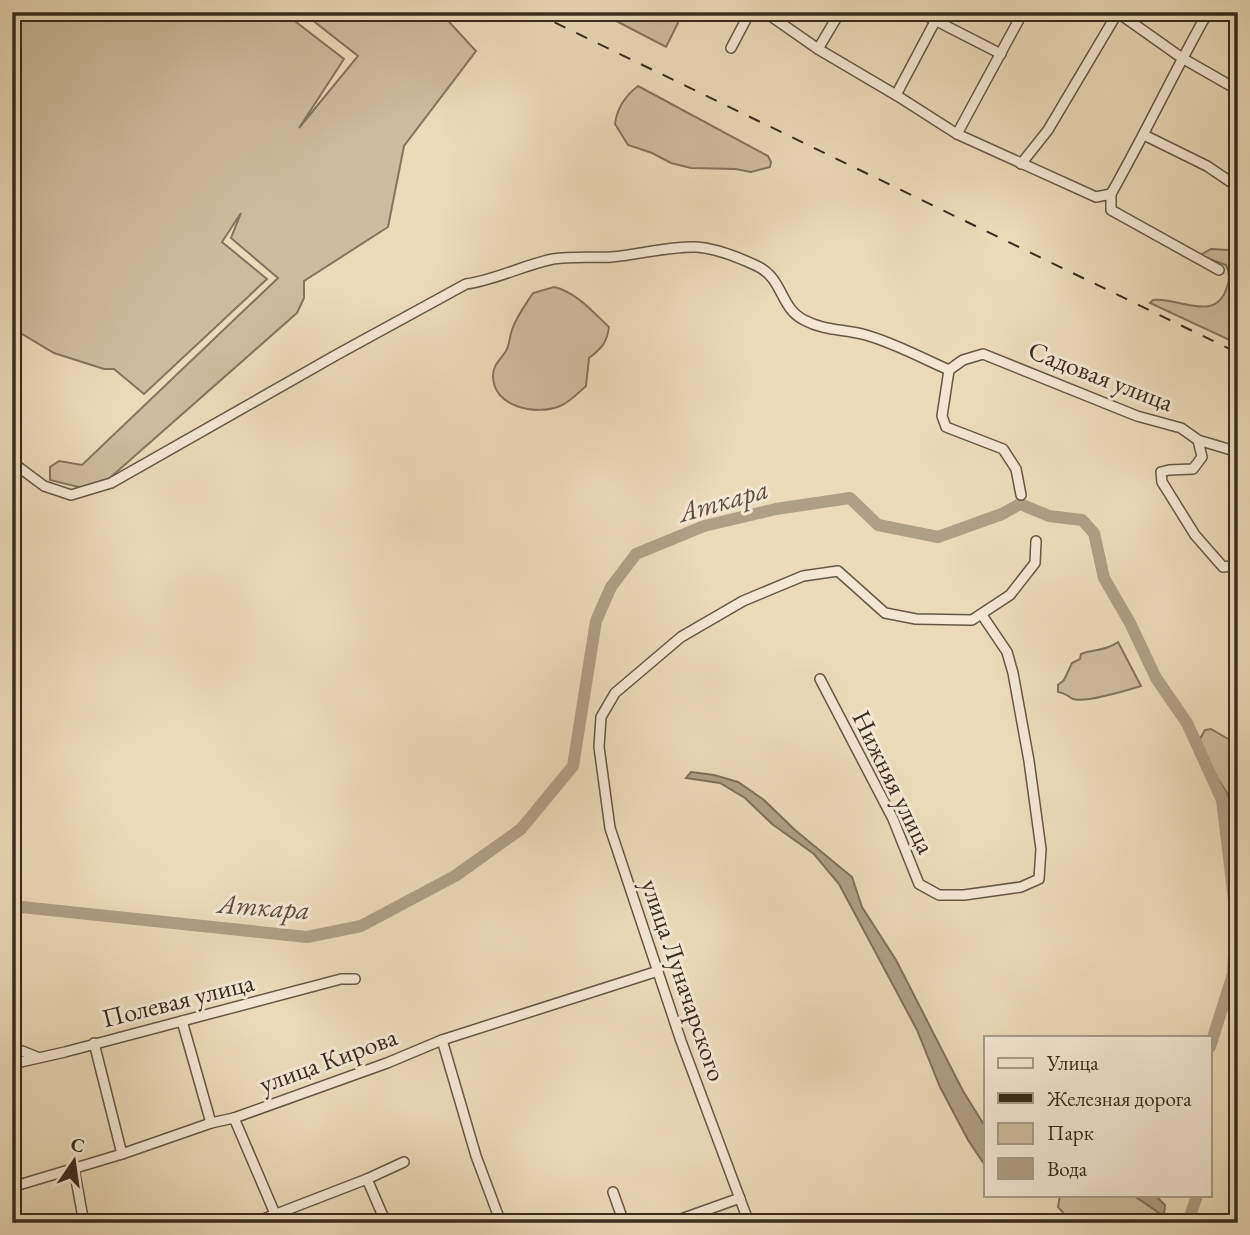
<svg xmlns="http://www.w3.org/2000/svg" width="1250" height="1235" font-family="'EB Garamond',serif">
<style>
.green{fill:#cebc9e;stroke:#84745d;stroke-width:2}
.water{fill:#af9f84;stroke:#80715a;stroke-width:2}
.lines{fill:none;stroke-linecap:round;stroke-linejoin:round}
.river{stroke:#af9f84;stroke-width:12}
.minor-casing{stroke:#665843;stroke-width:12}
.minor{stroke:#f3e7d2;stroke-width:9}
.rail{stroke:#392c1c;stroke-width:2;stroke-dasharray:12 12;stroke-linecap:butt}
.labels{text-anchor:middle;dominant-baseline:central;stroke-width:6;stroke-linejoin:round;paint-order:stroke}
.street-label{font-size:26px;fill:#392c1c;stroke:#f3e7d2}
.water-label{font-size:28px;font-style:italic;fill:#5c4e3b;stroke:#f3e7d2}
</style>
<rect width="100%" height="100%" fill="#ecdab9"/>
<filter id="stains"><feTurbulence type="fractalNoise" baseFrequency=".00286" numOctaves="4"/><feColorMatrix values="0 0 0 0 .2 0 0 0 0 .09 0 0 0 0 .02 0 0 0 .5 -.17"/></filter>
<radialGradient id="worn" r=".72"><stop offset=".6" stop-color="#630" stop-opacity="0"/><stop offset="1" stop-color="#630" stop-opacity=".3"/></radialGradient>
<g class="green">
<path d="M12 12H283L344 59 299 128 358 56 302 12H440L476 51 404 146 388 227 304 281V298L297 313 95 491 50 480V467L59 461 82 465 278 278 231 238 241 213 222 242 267 279 144 394 114 369H104L54 353 12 328Z"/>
<path d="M599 12H675L678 23 666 47Z"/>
<path d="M638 86 768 156 771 162 770 167 751 172 735 169 691 168 671 163 652 153 628 145 615 124C617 108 625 96 638 86Z"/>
<path d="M1211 249 1229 250 1238 253V344L1150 303 1153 300C1179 297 1216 324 1227 287 1230 279 1230 273 1226 265L1204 257 1202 254Z"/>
<path d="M554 287C576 292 593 312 609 327 607 343 601 349 589 358L586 386C578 393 569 403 560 406 536 416 492 407 493 375 493 365 501 359 506 351 510 344 509 338 512 330 516 317 526 304 533 293Z"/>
<path d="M1118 642 1141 686C1128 690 1085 703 1073 699 1067 696 1066 693 1058 692V685L1064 680 1072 663 1080 659 1081 654C1094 649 1106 651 1118 642Z"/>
<path d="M1211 729 1230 740 1238 737V873L1227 793 1205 758 1200 739 1205 730Z"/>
<path d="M1060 1195H1133L1160 1213 1162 1223H1072L1058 1207Z"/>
</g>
<g class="water">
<path d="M691 772 714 775 738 782 764 800 795 830 852 877 862 907 896 960 963 1091 986 1128V1167L968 1140 940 1087 917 1030 839 884 814 854 772 824 745 798 720 783 686 778Z"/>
<path d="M1133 1195H1155L1165 1205 1163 1223 1159 1213Z"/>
</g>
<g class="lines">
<g class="river">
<path d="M12 906 307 937 361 926 455 876 521 829 573 766 596 621 611 587 636 554 704 526 776 509 850 498 878 525 938 537 1002 514 1020 504 1049 516 1082 520 1094 533 1104 578 1130 623 1156 678 1187 723 1222 800 1236 916 1233 974 1210 1047"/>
<path d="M1188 1223 1197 1195"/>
</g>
<g class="minor-casing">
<g id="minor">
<path d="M765 12 818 49 896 95 957 134 1096 197 1111 194V210L1219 270"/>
<path d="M919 12 1001 54"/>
<path d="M1117 12 1182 58 1238 90"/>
<path d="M731 48 750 12"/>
<path d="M818 49 840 12"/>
<path d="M896 95 940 12"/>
<path d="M957 134 1023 12"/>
<path d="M1144 135 1207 166 1238 187"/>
<path d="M1021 164 1048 130 1118 12"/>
<path d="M1111 194C1145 134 1174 72 1208 12"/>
<path d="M949 370 963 360 983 354 1137 416 1181 428 1198 440 1238 452"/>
<path d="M949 370 942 416 946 427 1003 449 1016 469 1021 495"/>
<path d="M1198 440 1202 457 1193 469 1169 470 1161 472 1162 482 1195 535 1223 567 1238 565"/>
<path d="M12 462 44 486 71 495 111 483 338 354 466 284C496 280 523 265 553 259 572 256 592 258 611 257 639 255 668 246 696 247 715 248 740 258 757 266 784 279 779 307 804 320 824 331 845 329 866 335 894 343 922 358 949 370"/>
<path d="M820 679 893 819 919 884 939 895H964L1021 887 1039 879 1041 849 1029 761 1013 673 1007 652 982 615"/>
<path d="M182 1021 211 1123"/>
<path d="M442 1040 476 1156 501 1223"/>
<path d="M94 1043 122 1154"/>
<path d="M12 1052 22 1051 37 1057"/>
<path d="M12 1064 65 1052 341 979H355"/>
<path d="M234 1118 279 1223"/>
<path d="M74 1169 84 1223"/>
<path d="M367 1179 386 1223"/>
<path d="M12 1187 122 1154 211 1123 234 1118 387 1063 442 1040 658 971"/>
<path d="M613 1192 624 1223"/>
<path d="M253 1223 367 1179 404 1162"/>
<path d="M670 1223 740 1198"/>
<path d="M749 1223 681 1041 610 828 599 747 601 717 615 693 681 637 743 601 803 576 838 571 885 613 916 619 972 620 1010 595 1035 563 1036 541"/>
</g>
</g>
<use href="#minor" class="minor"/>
<path class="rail" d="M533 12 1238 353"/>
</g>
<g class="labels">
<g class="street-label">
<text transform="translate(1101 376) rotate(21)">Садовая улица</text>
<text transform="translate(894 782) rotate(64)">Нижняя улица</text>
<text transform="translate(684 980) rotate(71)">улица Луначарского</text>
<text transform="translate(178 1000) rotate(-14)">Полевая улица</text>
<text transform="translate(328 1060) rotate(-20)">улица Кирова</text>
</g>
<g class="water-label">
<text transform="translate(723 500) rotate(-16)">Аткара</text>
<text transform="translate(264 906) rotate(4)">Аткара</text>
</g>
</g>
<rect width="1250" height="1235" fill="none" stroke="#ecdab9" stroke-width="42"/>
<rect x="14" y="14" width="1222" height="1207" fill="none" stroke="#392c1c" stroke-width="3.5"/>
<rect x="21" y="21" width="1208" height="1193" fill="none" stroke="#392c1c" stroke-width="2"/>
<rect x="984" y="1036" width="228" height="161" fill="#f3e7d2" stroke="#a99c89" stroke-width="2"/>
<rect x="998" y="1058" width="35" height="10" fill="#f3e7d2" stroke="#a99c89" stroke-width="2"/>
<text x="1047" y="1070" font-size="21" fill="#392c1c">Улица</text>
<rect x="998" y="1093" width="35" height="10" fill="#392c1c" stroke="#a99c89" stroke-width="2"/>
<text x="1047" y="1106" font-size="21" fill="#392c1c">Железная дорога</text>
<rect x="998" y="1123" width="35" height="21" fill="#cebc9e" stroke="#a99c89" stroke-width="2"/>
<text x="1047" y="1140" font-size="21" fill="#392c1c">Парк</text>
<rect x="998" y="1158" width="35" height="21" fill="#af9f84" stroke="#a99c89" stroke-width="2"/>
<text x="1047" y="1176" font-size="21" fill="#392c1c">Вода</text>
<g transform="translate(74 1161) rotate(13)" stroke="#f3e7d2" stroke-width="5" paint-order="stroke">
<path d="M0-5L12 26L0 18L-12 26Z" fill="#392c1c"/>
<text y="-10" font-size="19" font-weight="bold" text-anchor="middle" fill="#392c1c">С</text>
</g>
<rect width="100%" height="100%" filter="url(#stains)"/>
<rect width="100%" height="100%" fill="url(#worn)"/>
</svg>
